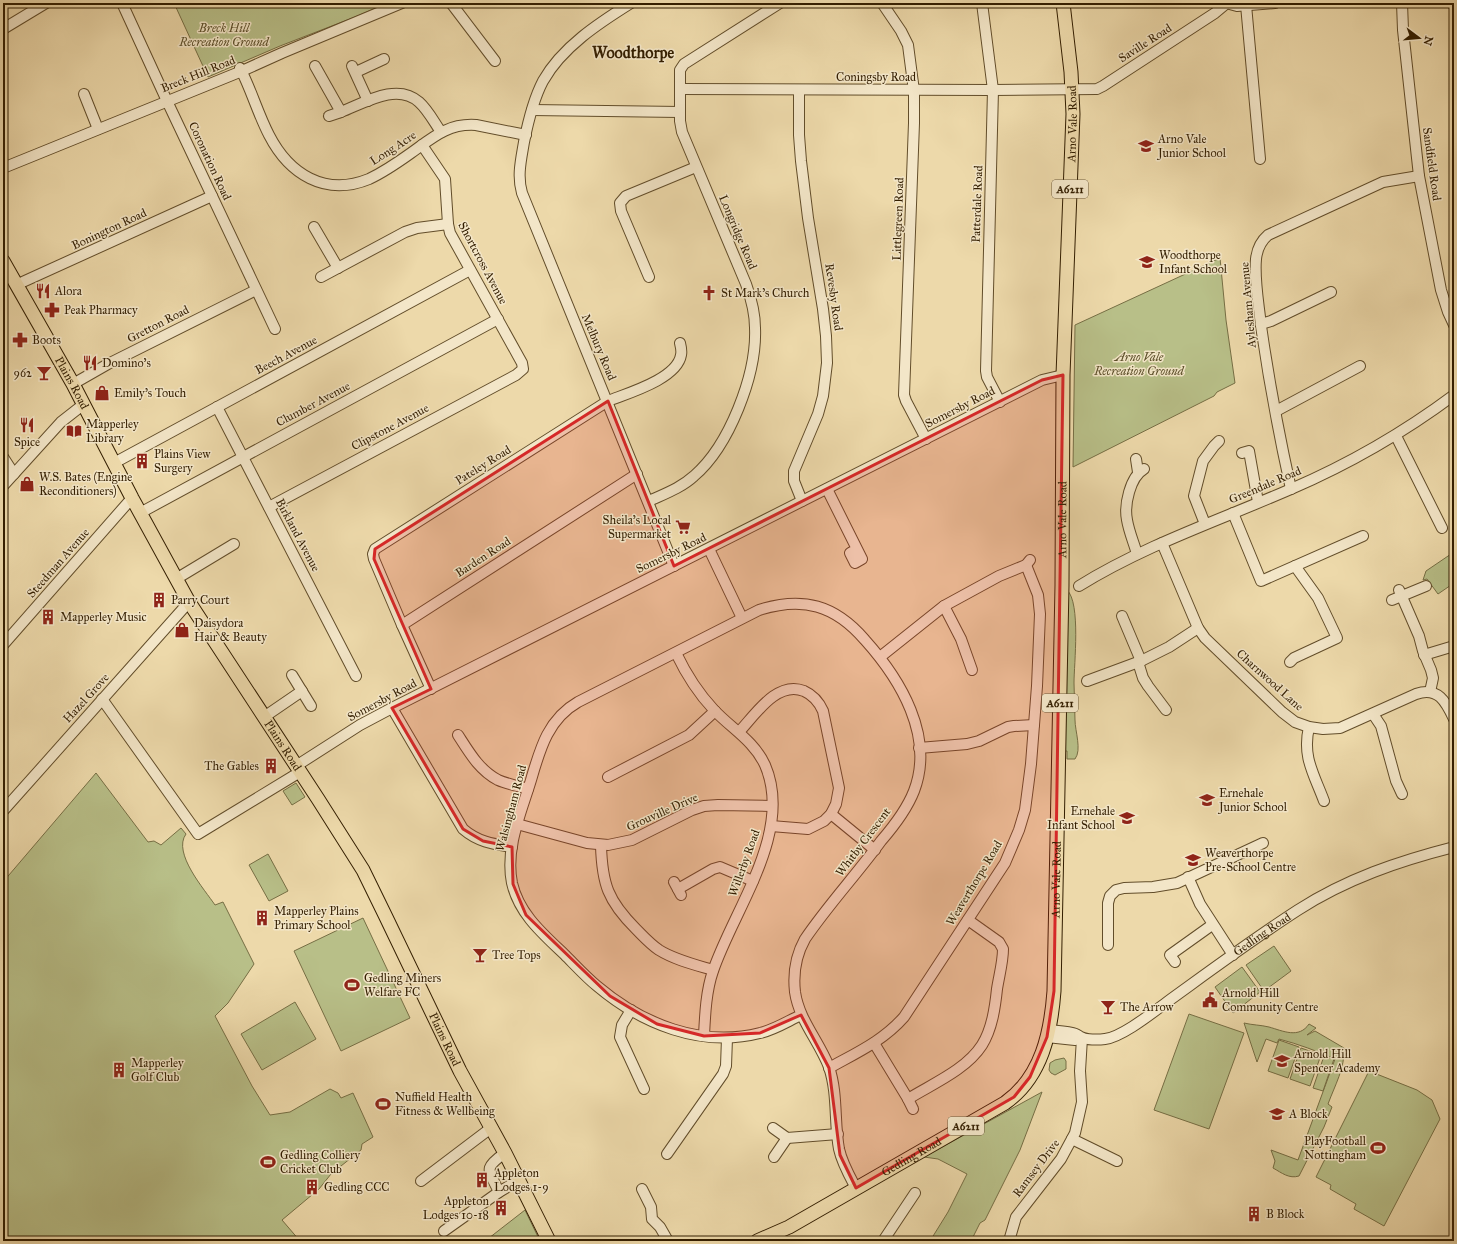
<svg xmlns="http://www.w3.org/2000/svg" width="1457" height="1244" font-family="'IM FELL Great Primer',serif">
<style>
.green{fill:#b8bf88;stroke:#766e44}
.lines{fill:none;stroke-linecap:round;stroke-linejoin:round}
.minor-casing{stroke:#624d2a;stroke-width:12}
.major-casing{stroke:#331e00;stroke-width:15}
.minor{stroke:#f3e6c8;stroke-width:10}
.major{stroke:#edd9aa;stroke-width:13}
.marked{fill:#d62828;fill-opacity:0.2;stroke:#d62828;stroke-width:3;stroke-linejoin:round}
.labels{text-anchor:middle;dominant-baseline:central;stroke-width:3;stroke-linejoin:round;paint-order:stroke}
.shield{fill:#f3e6c8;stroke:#6d5a3c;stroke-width:1}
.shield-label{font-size:11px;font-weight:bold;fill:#331e00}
.park-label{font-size:12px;font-style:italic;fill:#5b4e29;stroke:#f3e6c8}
.street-label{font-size:12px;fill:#331e00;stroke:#f3e6c8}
.poi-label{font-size:12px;fill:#331e00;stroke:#f3e6c8;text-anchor:start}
.district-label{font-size:16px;font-weight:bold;fill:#331e00;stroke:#f3e6c8}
</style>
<rect width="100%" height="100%" fill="#edd9aa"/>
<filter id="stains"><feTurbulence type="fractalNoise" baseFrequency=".005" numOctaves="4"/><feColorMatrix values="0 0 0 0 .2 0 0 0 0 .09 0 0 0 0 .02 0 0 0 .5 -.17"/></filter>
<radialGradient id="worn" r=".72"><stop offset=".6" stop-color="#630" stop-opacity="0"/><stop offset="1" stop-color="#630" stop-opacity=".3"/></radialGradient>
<g class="green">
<path d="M174 3H384L385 4 355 17 280 46 208 77Z"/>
<path d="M1220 258 1226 320 1235 383 1217 392 1214 396 1073 467 1075 325Z"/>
<path d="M1454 552V583L1438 594 1427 579 1423 580 1426 571Z"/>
<path d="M1067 590C1081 603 1074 664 1074 683 1074 695 1075 708 1075 720 1075 731 1082 750 1075 759H1067V751H1064Z"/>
<path d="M96 773 148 842 154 841 161 845 181 828 186 834C172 853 205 890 215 905L223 902 254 964 228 1003 215 1016 252 1086 270 1115 290 1112 330 1089 338 1093 341 1098 353 1093 373 1137 362 1144 361 1150 331 1174 319 1189 282 1220 300 1241H3V882Z"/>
<path d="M296 783 305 797 292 805 283 791Z"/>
<path d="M268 854 288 891 269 901 249 865Z"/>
<path d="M363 918 410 1018 341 1051 294 951Z"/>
<path d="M1274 946 1291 971 1264 991 1246 965Z"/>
<path d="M1242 967 1260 992 1233 1013 1215 987Z"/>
<path d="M295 1002 316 1039 262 1070 241 1034Z"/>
<path d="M1189 1014 1244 1033 1209 1129 1154 1110Z"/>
<path d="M1244 1023C1252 1025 1261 1025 1269 1027 1283 1031 1299 1039 1309 1024L1316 1028 1307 1035 1315 1031 1344 1048C1345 1068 1335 1085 1328 1104L1332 1107 1324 1127 1299 1176C1289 1179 1282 1173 1273 1168L1275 1161 1271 1150 1298 1160 1335 1059C1317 1051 1298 1044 1279 1039L1277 1043 1266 1039 1257 1062Z"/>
<path d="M1279 1040 1299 1047 1288 1078 1268 1071Z"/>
<path d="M1301 1048 1321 1055 1310 1086 1290 1079Z"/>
<path d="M1324 1056 1334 1059 1323 1091 1313 1088Z"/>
<path d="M1064 1058 1066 1061V1069L1055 1075 1051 1073 1049 1070 1050 1063 1055 1060Z"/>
<path d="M1369 1071 1417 1090 1432 1100 1440 1119 1384 1226 1354 1209 1356 1204 1330 1189 1331 1185 1316 1177Z"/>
<path d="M1042 1092 1020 1150 985 1220 980 1223 971 1241H930L948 1212 967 1174 938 1159 924 1157Z"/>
<path d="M525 1210 540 1241H491L489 1238Z"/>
</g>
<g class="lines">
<g class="minor-casing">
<g id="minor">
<path d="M122 3 167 101 275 329"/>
<path d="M451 3 495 61"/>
<path d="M631 3C599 23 562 47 543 81 533 100 528 122 524 142 521 160 517 176 522 193L674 566"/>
<path d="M882 3 901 31 908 45 914 91V123L904 395 906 401 926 439"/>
<path d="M982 3 993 90 986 371 987 377 1000 402"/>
<path d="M1226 3 1237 6 1275 3"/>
<path d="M1402 3 1403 30 1419 176 1441 290 1448 312 1454 325"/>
<path d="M1451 3 1454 4"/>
<path d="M1246 5 1260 159"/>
<path d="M3 29 46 3"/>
<path d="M315 66 341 112C364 103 397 82 419 102 428 110 434 122 441 132"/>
<path d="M352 66 368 101"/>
<path d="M240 68C251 89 258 114 269 135 289 174 325 197 369 179 384 172 397 163 411 153 432 138 448 123 476 125L526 135"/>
<path d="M356 72 384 59"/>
<path d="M680 89 993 90 1097 89 1103 86 1215 13 1227 3"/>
<path d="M799 90V135L801 161 808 218 823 309 826 336 827 363 823 396 818 414 794 471V481L802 501"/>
<path d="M84 94 98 129"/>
<path d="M532 110 680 112"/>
<path d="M329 116 341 112"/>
<path d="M3 168 242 71 282 53 402 3"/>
<path d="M314 227 338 268"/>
<path d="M321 277 405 232 417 228 448 224"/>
<path d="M649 277 621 211 620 203 626 196 696 167"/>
<path d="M16 285 212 196"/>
<path d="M1261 324 1271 321 1331 292"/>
<path d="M73 384 108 364 256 290"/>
<path d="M217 407 356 676"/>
<path d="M1276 411 1360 366"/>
<path d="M1396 436 1442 528"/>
<path d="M1242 453 1249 451 1258 502"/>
<path d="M3 457 14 474"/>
<path d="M1136 459 1138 472"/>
<path d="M114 463 470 270"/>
<path d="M3 486 61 422 84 404"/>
<path d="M827 489 862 559 855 563 850 553 857 549"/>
<path d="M1291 489C1279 435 1269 381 1261 326 1259 305 1254 281 1256 259 1257 250 1261 241 1268 235L1383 182 1419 176"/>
<path d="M649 501C664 494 681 488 694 476 729 446 757 375 755 328 755 313 751 298 746 284L682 132 680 121V70L684 64 780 3"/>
<path d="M269 507 516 375 523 369 522 363 450 233 448 224 445 179 422 145"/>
<path d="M140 513 498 319"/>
<path d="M1233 513 1261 581 1363 536"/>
<path d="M1205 524 1194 496 1203 461 1214 446 1219 441"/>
<path d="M1162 543 1198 628 1205 638 1282 712 1295 722 1309 727 1323 729 1340 728 1416 694C1438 686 1446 702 1454 719"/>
<path d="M709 549 742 618"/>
<path d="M1137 554C1134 543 1129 532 1127 520 1124 505 1130 477 1144 469"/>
<path d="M176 579 234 544"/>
<path d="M1079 586C1145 545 1220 520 1291 489 1349 464 1403 433 1454 395"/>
<path d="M1399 590 1419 636 1423 651 1431 670 1433 678 1430 692"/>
<path d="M1392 600 1426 586"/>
<path d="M944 606 961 639 972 670"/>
<path d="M1122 616 1141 661"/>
<path d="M402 625 374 559 373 554 375 549 608 401C628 393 677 379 681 355 682 351 681 347 680 343"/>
<path d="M3 645 132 498"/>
<path d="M676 653C686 674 698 693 714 710 732 729 754 741 765 765 794 832 734 909 713 971 706 991 705 1015 704 1036"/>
<path d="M1424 655 1454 646"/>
<path d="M880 657 944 606 999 576 1026 565 1030 560"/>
<path d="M1138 662 1143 678 1148 686 1166 710"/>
<path d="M1290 662 1294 658 1337 638 1318 598 1295 566"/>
<path d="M292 675 311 706"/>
<path d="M1087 681 1141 661 1169 647 1198 628"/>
<path d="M431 689 402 625 637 474"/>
<path d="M102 699 198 834 300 772"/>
<path d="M392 708 463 829C478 842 493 844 512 847"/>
<path d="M1373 714 1381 726 1396 781 1402 794"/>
<path d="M264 717 302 691"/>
<path d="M1309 727C1302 757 1314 774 1324 801"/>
<path d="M739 732C755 715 777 680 804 691 813 695 819 702 823 711L839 788 836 804 831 814 824 821 808 829 771 826"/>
<path d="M458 735C469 752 479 770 498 780 507 784 518 786 528 789"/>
<path d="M919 748 967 744 979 741 1008 727 1014 726 1034 725"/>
<path d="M296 766 360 725 392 708 1042 380 1063 375"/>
<path d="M608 777 689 735 715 711"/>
<path d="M3 811 189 602"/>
<path d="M831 814 875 850"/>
<path d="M517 824 587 843 608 845 632 840 692 810 704 806 718 805 772 806"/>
<path d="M601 845C602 884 608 901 636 929 643 936 650 944 659 950 675 960 696 965 713 970"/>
<path d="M1188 877 1200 904 1233 955"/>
<path d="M674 882 681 895"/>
<path d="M678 889 713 869 720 867 753 881"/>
<path d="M1108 945V903L1110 896 1116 890 1124 888 1153 887 1177 883 1263 843"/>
<path d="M1175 962 1170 955 1212 925"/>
<path d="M631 1010 622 1025 620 1037 644 1089"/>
<path d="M801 1015C788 1021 774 1030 760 1033 701 1048 642 1024 597 986 586 977 575 965 565 955 543 934 519 914 512 883 505 848 521 813 531 780 540 749 548 719 578 702L759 610C803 596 835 605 865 640 900 679 935 736 914 791 907 809 894 826 881 841 857 874 828 905 805 939 796 955 793 974 795 992 799 1020 819 1041 829 1067 838 1094 834 1122 839 1149 842 1163 849 1175 856 1188"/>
<path id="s1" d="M1049 1030C1057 1031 1068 1031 1076 1034 1077 1034 1080 1037 1081 1037 1086 1040 1098 1040 1105 1039 1122 1037 1152 1013 1167 1002 1210 971 1253 939 1298 910 1346 879 1399 861 1454 847"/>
<path d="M1047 1037 1075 1040 1078 1039"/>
<path d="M874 1043 908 1099C932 1084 966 1070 982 1045 992 1029 995 1008 997 989 999 976 1003 962 1003 949L999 942 968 920"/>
<path d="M829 1068C856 1053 883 1041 904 1017L1005 863 1019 830 1025 810 1031 764 1037 686 1040 614 1038 595 1026 565"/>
<path d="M908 1099 913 1109"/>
<path d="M773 1128 787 1138 774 1157"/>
<path d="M787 1138 838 1134"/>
<path d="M1072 1139 1117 1161"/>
<path d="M667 1154 723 1074 726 1066 727 1038"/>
<path d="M421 1181 491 1128"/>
<path d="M642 1189 651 1207 652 1219 660 1227 668 1241"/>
<path d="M499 1192 519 1180"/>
<path d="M444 1231 499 1192C489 1170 482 1169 505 1153"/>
<path d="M883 1241 915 1193"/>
<path d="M1009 1241 1016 1217 1061 1159 1075 1133 1082 1102 1080 1071 1082 1038"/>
</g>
</g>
<g class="major-casing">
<g id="major">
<path id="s2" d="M3 261 73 384 132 498 189 602 318 799 363 870 385 915 460 1071 505 1153 549 1241"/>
<path id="s3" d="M757 1241 789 1227 1005 1103C1042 1077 1051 1032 1054 991L1062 585 1063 375 1073 114 1071 72 1063 3"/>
</g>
</g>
<use href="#minor" class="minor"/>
<use href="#major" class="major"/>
</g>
<path class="marked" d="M1063 375 1054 991 1047 1037 1030 1077 1014 1097 856 1188 840 1155 829 1068 801 1015 760 1033 704 1036 657 1024 610 996 526 915 513 884 512 847 483 841 463 829 392 708 431 689 374 559 375 549 608 401 674 566 1042 380Z"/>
<defs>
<g id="school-bare" transform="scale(1.2)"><path d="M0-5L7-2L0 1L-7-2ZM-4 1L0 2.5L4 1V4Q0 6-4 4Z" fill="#8f2418" stroke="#f3e6c8" stroke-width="2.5" paint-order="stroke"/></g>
<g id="restaurant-bare" transform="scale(1.2)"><path d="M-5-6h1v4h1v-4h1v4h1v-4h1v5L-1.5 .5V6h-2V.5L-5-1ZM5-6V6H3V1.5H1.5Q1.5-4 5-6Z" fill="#8f2418" stroke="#f3e6c8" stroke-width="2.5" paint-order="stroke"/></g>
<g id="church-bare" transform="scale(1.2)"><path d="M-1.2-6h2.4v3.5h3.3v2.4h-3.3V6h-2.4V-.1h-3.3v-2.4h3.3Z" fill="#8f2418" stroke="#f3e6c8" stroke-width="2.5" paint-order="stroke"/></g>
<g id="pharmacy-bare" transform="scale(1.2)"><path d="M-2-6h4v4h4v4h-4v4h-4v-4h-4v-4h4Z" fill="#8f2418" stroke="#f3e6c8" stroke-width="2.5" paint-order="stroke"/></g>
<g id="bar-bare" transform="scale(1.2)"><path d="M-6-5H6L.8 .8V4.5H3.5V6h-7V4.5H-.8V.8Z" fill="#8f2418" stroke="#f3e6c8" stroke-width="2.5" paint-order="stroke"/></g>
<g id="shop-bare" transform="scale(1.2)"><path d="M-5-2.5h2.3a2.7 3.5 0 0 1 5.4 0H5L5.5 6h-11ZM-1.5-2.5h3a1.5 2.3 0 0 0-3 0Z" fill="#8f2418" stroke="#f3e6c8" stroke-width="2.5" paint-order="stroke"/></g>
<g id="library-bare" transform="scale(1.2)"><path d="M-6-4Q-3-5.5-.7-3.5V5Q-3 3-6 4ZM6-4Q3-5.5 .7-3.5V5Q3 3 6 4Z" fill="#8f2418" stroke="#f3e6c8" stroke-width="2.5" paint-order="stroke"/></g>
<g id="building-bare" transform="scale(1.2)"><path d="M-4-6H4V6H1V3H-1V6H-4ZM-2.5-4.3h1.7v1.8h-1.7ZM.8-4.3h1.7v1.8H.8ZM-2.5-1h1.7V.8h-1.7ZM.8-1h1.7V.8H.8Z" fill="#8f2418" stroke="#f3e6c8" stroke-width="2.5" paint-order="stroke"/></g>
<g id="supermarket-bare" transform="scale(1.2)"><path d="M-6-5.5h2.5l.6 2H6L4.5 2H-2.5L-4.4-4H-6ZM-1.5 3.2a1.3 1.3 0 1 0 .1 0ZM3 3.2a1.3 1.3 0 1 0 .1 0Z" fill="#8f2418" stroke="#f3e6c8" stroke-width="2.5" paint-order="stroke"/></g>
<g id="stadium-bare" transform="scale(1.2)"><path d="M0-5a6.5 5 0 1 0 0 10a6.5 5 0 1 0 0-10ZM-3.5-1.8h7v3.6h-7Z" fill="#8f2418" stroke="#f3e6c8" stroke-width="2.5" paint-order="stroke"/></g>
<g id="civic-bare" transform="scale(1.2)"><path d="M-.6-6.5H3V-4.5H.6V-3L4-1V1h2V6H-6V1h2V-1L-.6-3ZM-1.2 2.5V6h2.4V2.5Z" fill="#8f2418" stroke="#f3e6c8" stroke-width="2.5" paint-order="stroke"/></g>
</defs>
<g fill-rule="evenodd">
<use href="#school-bare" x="1146" y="146"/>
<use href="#school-bare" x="1147" y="262"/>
<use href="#restaurant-bare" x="43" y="291"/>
<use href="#church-bare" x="709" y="293"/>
<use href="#pharmacy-bare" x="52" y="310"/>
<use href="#pharmacy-bare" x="20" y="340"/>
<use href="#restaurant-bare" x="90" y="363"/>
<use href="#bar-bare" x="44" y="373"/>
<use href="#shop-bare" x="102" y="393"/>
<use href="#restaurant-bare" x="27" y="425"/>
<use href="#library-bare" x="74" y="431"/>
<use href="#building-bare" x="142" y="461"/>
<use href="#shop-bare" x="27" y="484"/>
<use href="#supermarket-bare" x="683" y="527"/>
<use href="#building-bare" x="159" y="600"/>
<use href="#building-bare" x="48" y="617"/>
<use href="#shop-bare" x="182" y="630"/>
<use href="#building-bare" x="271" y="766"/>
<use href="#school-bare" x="1207" y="800"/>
<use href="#school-bare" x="1127" y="818"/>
<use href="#school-bare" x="1193" y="860"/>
<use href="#building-bare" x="262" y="918"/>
<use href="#bar-bare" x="480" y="955"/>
<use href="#stadium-bare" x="352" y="985"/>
<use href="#civic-bare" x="1210" y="1000"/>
<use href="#bar-bare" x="1108" y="1007"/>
<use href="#school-bare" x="1282" y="1061"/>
<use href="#building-bare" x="119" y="1070"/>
<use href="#stadium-bare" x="383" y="1104"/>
<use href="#school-bare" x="1277" y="1114"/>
<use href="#stadium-bare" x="1378" y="1148"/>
<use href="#stadium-bare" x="268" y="1162"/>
<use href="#building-bare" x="482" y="1180"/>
<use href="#building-bare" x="312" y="1187"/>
<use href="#building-bare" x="501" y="1208"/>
<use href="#building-bare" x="1254" y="1214"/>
</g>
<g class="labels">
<g class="shield">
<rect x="1052" y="180" width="36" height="18" rx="3"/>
<rect x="1042" y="694" width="36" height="18" rx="3"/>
<rect x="948" y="1117" width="36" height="18" rx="3"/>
</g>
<g class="shield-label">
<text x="1070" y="189">A6211</text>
<text x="1060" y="703">A6211</text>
<text x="966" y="1126">A6211</text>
</g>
<g class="park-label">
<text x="224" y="28">Breck Hill<tspan x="224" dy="14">Recreation Ground</tspan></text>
<text x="1139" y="357">Arno Vale<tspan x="1139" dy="14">Recreation Ground</tspan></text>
</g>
<g class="street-label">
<text transform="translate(1145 43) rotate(-33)">Saville Road</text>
<text transform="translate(198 74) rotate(-22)">Breck Hill Road</text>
<text x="876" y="77">Coningsby Road</text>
<text stroke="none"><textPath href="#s3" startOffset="1278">Arno Vale Road</textPath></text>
<text transform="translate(393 148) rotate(-33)">Long Acre</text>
<text transform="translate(210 161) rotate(65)">Coronation Road</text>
<text transform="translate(1432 164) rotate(82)">Sandfield Road</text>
<text transform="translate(977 204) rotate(-88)">Patterdale Road</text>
<text transform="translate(898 219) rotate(-88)">Littlegreen Road</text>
<text transform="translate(109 229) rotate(-25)">Bonington Road</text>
<text transform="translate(738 232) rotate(67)">Longridge Road</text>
<text transform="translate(483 263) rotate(62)">Shortcross Avenue</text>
<text transform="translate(834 297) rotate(82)">Revesby Road</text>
<text transform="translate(1248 305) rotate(-95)">Aylesham Avenue</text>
<text transform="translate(158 324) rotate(-27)">Gretton Road</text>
<text transform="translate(599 347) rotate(67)">Melbury Road</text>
<text transform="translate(286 355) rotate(-28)">Beech Avenue</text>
<text stroke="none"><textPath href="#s2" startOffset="140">Plains Road</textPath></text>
<text transform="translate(313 404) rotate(-28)">Clumber Avenue</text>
<text transform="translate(960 407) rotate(-27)">Somersby Road</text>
<text transform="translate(390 427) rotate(-28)">Clipstone Avenue</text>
<text transform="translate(483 465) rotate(-32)">Pateley Road</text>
<text transform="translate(1265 485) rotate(-23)">Greendale Road</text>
<text stroke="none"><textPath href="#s3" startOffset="882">Arno Vale Road</textPath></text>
<text transform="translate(298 535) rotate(62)">Birkland Avenue</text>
<text transform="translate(671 553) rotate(-26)">Somersby Road</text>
<text transform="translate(483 557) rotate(-33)">Barden Road</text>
<text transform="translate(58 563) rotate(-49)">Steedman Avenue</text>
<text transform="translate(1270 680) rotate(42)">Charnwood Lane</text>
<text transform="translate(86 698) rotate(-48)">Hazel Grove</text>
<text transform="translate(382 700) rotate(-28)">Somersby Road</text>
<text stroke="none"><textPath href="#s2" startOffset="560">Plains Road</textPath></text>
<text transform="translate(511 808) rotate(-75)">Walsingham Road</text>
<text transform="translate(662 812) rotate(-24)">Grouville Drive</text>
<text transform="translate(863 842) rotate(-53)">Whitby Crescent</text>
<text transform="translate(744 863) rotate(-70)">Willerby Road</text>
<text stroke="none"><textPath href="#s3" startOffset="522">Arno Vale Road</textPath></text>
<text transform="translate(974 883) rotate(-59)">Weaverthorpe Road</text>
<text stroke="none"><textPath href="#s1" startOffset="247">Gedling Road</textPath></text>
<text stroke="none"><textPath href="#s2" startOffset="896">Plains Road</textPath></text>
<text stroke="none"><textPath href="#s3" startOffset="176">Gedling Road</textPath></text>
<text transform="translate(1036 1168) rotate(-53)">Ramsey Drive</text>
</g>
<g class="poi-label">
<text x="1158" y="139">Arno Vale<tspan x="1158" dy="14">Junior School</tspan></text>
<text x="1159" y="255">Woodthorpe<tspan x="1159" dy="14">Infant School</tspan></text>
<text x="55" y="291">Alora</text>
<text x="721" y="293">St Mark's Church</text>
<text x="64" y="310">Peak Pharmacy</text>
<text x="32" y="340">Boots</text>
<text x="102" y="363">Domino's</text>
<text x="32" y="373" text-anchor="end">962</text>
<text x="114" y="393">Emily's Touch</text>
<text x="86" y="424">Mapperley<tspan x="86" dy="14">Library</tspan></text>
<text x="27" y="442" text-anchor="middle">Spice</text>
<text x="154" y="454">Plains View<tspan x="154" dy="14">Surgery</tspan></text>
<text x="39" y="477">W.S. Bates (Engine<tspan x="39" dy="14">Reconditioners)</tspan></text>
<text x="671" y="520" text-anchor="end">Sheila's Local<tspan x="671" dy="14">Supermarket</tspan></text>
<text x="171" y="600">Parry Court</text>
<text x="60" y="617">Mapperley Music</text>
<text x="194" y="623">Daisydora<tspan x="194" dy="14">Hair &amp; Beauty</tspan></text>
<text x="259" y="766" text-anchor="end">The Gables</text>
<text x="1219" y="793">Ernehale<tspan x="1219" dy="14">Junior School</tspan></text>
<text x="1115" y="811" text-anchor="end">Ernehale<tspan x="1115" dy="14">Infant School</tspan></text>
<text x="1205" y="853">Weaverthorpe<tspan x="1205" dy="14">Pre-School Centre</tspan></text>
<text x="274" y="911">Mapperley Plains<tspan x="274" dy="14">Primary School</tspan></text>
<text x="492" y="955">Tree Tops</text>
<text x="364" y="978">Gedling Miners<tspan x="364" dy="14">Welfare FC</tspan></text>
<text x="1222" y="993">Arnold Hill<tspan x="1222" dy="14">Community Centre</tspan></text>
<text x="1120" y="1007">The Arrow</text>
<text x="1294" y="1054">Arnold Hill<tspan x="1294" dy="14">Spencer Academy</tspan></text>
<text x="131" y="1063">Mapperley<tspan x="131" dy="14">Golf Club</tspan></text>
<text x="395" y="1097">Nuffield Health<tspan x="395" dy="14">Fitness &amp; Wellbeing</tspan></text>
<text x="1289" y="1114">A Block</text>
<text x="1366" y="1141" text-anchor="end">PlayFootball<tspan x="1366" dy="14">Nottingham</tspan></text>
<text x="280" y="1155">Gedling Colliery<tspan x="280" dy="14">Cricket Club</tspan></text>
<text x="494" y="1173">Appleton<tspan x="494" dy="14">Lodges 1-9</tspan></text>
<text x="324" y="1187">Gedling CCC</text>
<text x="489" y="1201" text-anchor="end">Appleton<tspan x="489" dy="14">Lodges 10-18</tspan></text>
<text x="1266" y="1214">B Block</text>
</g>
<g class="district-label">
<text x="633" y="52">Woodthorpe</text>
</g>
</g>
<rect width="1457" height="1244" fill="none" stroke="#edd9aa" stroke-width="16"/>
<rect x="4" y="4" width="1449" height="1236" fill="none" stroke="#331e00" stroke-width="2"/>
<rect x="8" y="8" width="1441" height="1228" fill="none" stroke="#331e00"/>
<g transform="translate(1419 38) rotate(106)" stroke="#f3e6c8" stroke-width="3" paint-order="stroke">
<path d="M0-3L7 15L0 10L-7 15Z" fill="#331e00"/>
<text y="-6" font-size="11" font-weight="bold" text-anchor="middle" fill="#331e00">N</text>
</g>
<rect width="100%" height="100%" filter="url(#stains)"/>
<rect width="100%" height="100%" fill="url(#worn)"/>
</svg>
